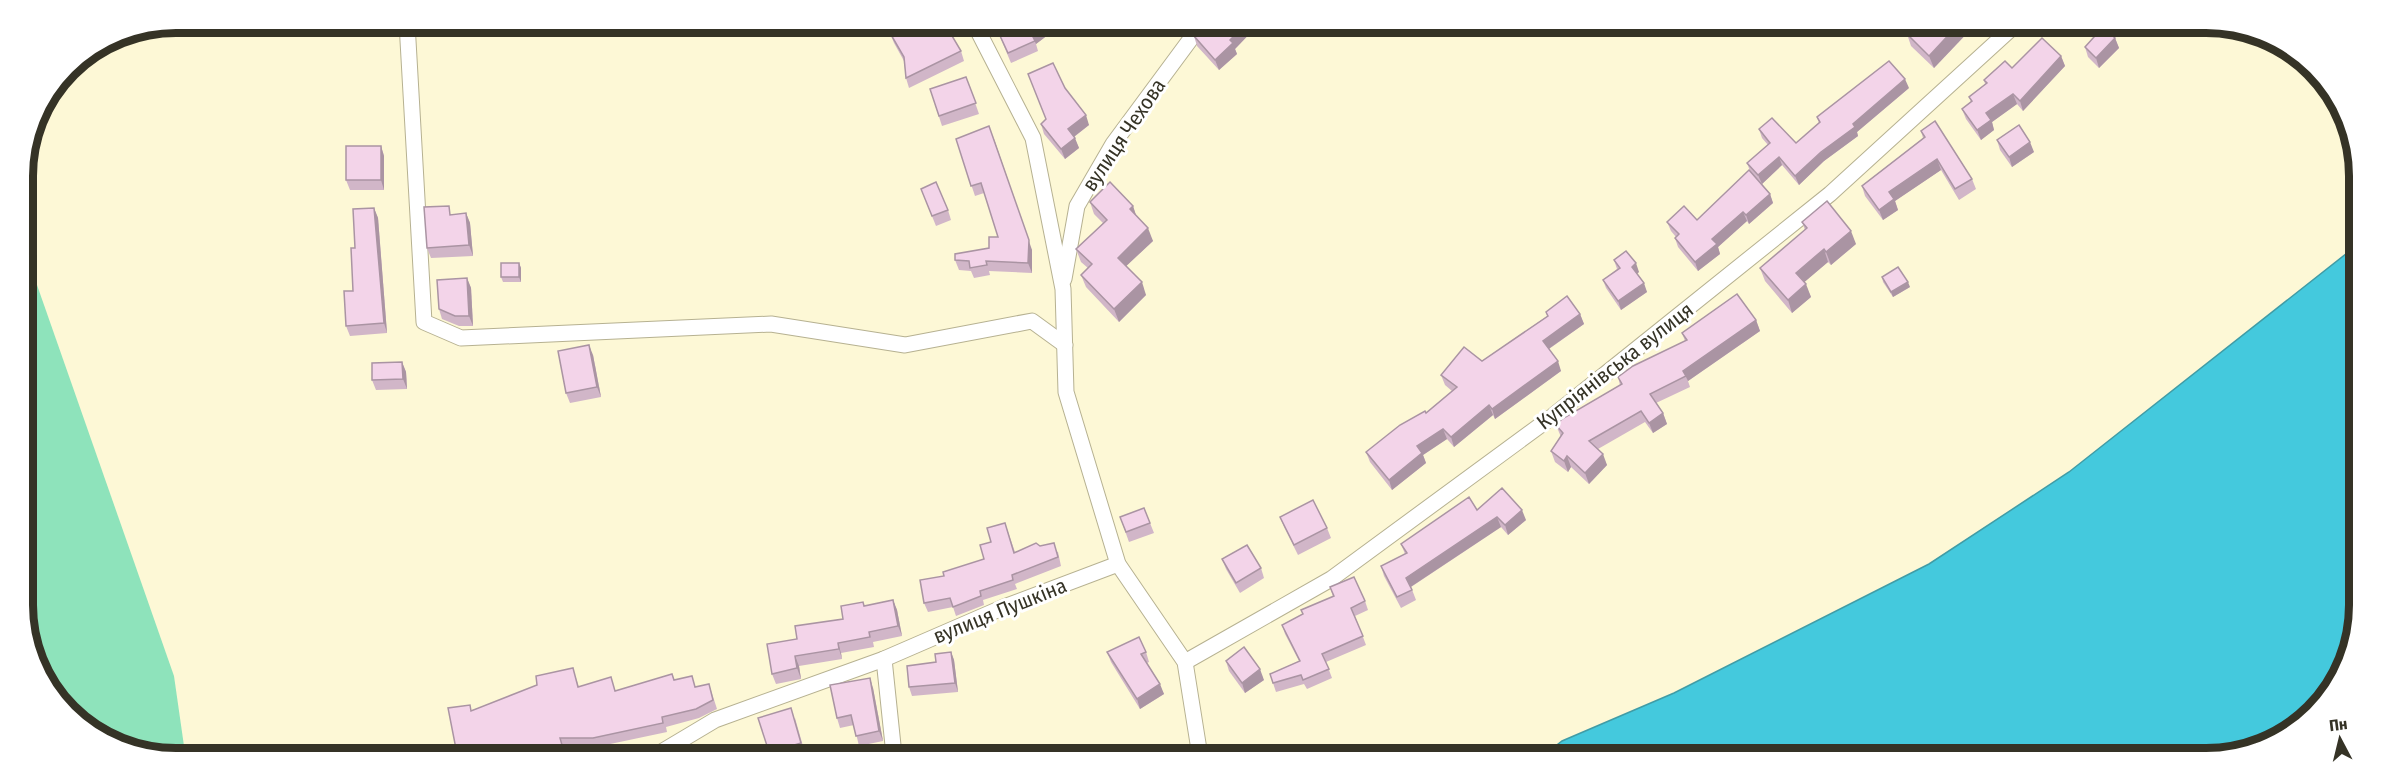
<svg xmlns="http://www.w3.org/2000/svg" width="2382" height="781" font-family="'Fira Sans Condensed',sans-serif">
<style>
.green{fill:#8ee3bb}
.water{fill:#44c9dd;stroke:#409ca6;stroke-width:1.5}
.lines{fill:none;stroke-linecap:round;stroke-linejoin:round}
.street-casing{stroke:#b6b191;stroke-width:17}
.street{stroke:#fff;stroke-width:15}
.wall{fill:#d1b6c8}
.shaded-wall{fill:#aa94a3}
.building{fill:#f3d4e9;stroke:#aa94a3;stroke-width:1.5}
.labels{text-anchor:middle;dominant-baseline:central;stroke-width:6;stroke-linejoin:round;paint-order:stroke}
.street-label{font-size:21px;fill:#353326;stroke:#fff}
.rim{fill:none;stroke:#353326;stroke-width:8}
</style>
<rect width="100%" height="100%" fill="#fdf8d6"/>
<path class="green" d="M23 245 174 676 185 753H136L61 706 25 635Z"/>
<path class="water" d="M2356 246 2354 645 2334 690 2300 727 2216 758 1542 757 1562 741 1674 693 1929 564 2069 472Z"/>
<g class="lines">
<g class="street-casing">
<g id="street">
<path d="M407 23 424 322 461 338 771 324 905 345 1032 321 1065 345"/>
<path d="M975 25 1033 138 1063 289 1066 392 1118 564 1185 662 1200 756"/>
<path d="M1064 279 1077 206 1113 144 1201 25"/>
<path d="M884 659 894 755"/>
<path d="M1185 662 1331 579 1553 416 1830 194 2013 27"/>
<path d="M658 754 715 720 884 659 1004 607 1118 564"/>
</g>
</g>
<use href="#street" class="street"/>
</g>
<g class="wall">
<path d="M995 25H1061L1036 44 1038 51 1011 63Z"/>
<path d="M1206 25H1258L1235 49 1237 54 1219 70 1197 46 1194 36Z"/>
<path d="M1914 27H1973L1934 68 1911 46 1907 34Z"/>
<path d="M890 33 961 51 964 61 909 88 906 78 904 61 894 43Z"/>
<path d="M2115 38 2119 48 2099 68 2088 57 2085 47Z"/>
<path d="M2061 56 2065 66 2023 111 2017 104 1992 122 1994 130 1981 140 1966 119 1962 109 1971 102 1969 97 1985 84 1984 80 2012 68Z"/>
<path d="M966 77 979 114 942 126 930 89Z"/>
<path d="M1065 88 1089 125 1074 137 1079 148 1065 159 1044 134 1041 124 1046 120Z"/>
<path d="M1909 88 1857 132 1858 136 1824 161 1799 185 1782 165 1762 184 1770 194 1773 203 1749 224 1747 221 1718 247 1720 254 1698 271 1678 247 1675 238 1676 237 1671 231 1667 222 1697 220 1750 171 1747 163 1768 145 1762 138 1759 129 1796 143 1819 123 1817 117Z"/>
<path d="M1921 131 1972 179 1976 189 1959 200 1941 170 1895 201 1898 210 1883 220 1865 196 1862 186 1923 138Z"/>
<path d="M956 139 1032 250V273L989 271 990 275 974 278 971 271 959 270 955 260 989 248 998 237 984 193 975 196Z"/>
<path d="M1997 140 2034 152 2012 167 2000 150Z"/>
<path d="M381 146 384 156V190H350L346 180Z"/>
<path d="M921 189 948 210 951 220 936 226Z"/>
<path d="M1090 202 1133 206 1136 216 1153 241 1126 266 1146 295 1119 322 1086 287 1081 275 1088 268 1081 262 1076 249 1103 223 1094 214Z"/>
<path d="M374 208 378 218 387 333 350 336 346 326 353 291 355 248Z"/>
<path d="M466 213 470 223 473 256 431 258 427 248 452 215Z"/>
<path d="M1802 222 1856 244 1831 265 1828 262 1804 282 1811 297 1792 313 1765 281 1760 268 1805 230Z"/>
<path d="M1614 260 1639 272 1637 274 1647 292 1621 310 1606 288 1603 280 1617 269Z"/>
<path d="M519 263 521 268V282H503L501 277Z"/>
<path d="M1882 277 1910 287 1893 297 1883 282Z"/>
<path d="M467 278 471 288 473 326H459L442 319 439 309Z"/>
<path d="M1546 312 1580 314 1584 324 1549 349 1561 371 1495 419 1493 415 1454 447 1447 439 1423 455 1426 463 1392 490 1370 462 1366 452 1426 413 1452 391 1445 385 1441 375 1482 361 1547 316Z"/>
<path d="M1756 320 1760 331 1688 381 1690 387 1656 403 1663 413 1667 424 1653 433 1645 422 1598 449 1607 465 1589 484 1571 467 1568 472 1555 462 1551 451 1561 437 1556 425 1620 385 1618 377 1685 341 1682 333Z"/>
<path d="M593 355 601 397 570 403 566 393Z"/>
<path d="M402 362 406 372 407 389 376 390 372 380Z"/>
<path d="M1144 508 1154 533 1129 542 1120 517Z"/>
<path d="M1477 510 1526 520 1508 535 1501 527 1411 587 1416 600 1401 608 1384 576 1381 566 1405 554 1401 544Z"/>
<path d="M1280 517 1327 528 1331 538 1298 555 1284 527Z"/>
<path d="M1005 523 1015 552 1040 546 1058 552 1061 566 1015 584 1017 589 983 600 984 605 956 616 953 607 928 612 924 603 944 576 984 559 991 542Z"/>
<path d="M1222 559 1261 568 1264 578 1240 593 1226 569Z"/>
<path d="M1330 587 1365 601 1368 610 1355 616 1366 645 1326 662 1332 678 1307 689 1304 684 1276 692 1270 674 1299 661 1285 634 1282 625 1333 597Z"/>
<path d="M893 600 897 610 902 636 873 642 874 647 841 653 842 659 799 666 801 679 776 684 772 674 843 619 864 606Z"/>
<path d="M951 652 954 660 958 692 912 696 909 687 936 662Z"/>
<path d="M1107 652H1146L1149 662 1147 663 1164 694 1140 709 1111 662Z"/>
<path d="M1226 661 1264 680 1245 693 1229 671Z"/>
<path d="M576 678 579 687 615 691 674 680 696 687 709 684 717 709 699 718 666 727 667 732 596 747H564L565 754H457L472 710Z"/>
<path d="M873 688 883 741 859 746 854 725 840 728 837 718Z"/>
<path d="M795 718 805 753 798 755H770Z"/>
</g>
<g class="shaded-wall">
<path d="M1045 25H1061L1036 44 1032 35Z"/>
<path d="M1245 25H1258L1235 49 1237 54 1219 70 1215 60 1230 40Z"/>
<path d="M1956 27H1973L1934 68 1929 56Z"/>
<path d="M2115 38 2119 48 2099 68 2096 58Z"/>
<path d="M2061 56 2065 66 2023 111 2020 101Z"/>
<path d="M1905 79 1909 88 1857 132 1858 136 1824 161 1799 185 1795 176 1853 124Z"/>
<path d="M2013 94 2017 104 1992 122 1994 130 1981 140 1977 130 1986 113Z"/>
<path d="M1086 115 1089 125 1071 139 1068 129Z"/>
<path d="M993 136 1032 250V273L1028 263Z"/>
<path d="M1075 138 1079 148 1065 159 1061 149Z"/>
<path d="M2030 142 2034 152 2012 167 2009 157Z"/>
<path d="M381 146 384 156V190L381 180Z"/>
<path d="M1779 157 1782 165 1762 184 1758 175Z"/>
<path d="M1937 159 1941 170 1895 201 1898 210 1883 220 1879 210 1889 192Z"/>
<path d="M1770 194 1773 203 1749 224 1746 215Z"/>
<path d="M1133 206 1137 218 1130 209Z"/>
<path d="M374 208 378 218 387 333 384 323Z"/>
<path d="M1743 212 1747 221 1718 247 1720 254 1698 271 1695 262 1712 239Z"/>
<path d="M466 213 470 223 473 256 469 245Z"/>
<path d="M1148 228 1153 241 1122 270 1118 258Z"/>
<path d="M1851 231 1856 244 1831 265 1826 252Z"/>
<path d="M1824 249 1828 262 1801 285 1796 273Z"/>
<path d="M519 263 521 268V282L519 277Z"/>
<path d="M1636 263 1639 272 1635 275 1632 267Z"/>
<path d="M467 278 471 288 473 326 469 316Z"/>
<path d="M1142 282 1146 295 1119 322 1114 309Z"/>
<path d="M1908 282 1910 287 1893 297 1891 292Z"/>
<path d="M1644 283 1647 292 1621 310 1618 301Z"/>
<path d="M1806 284 1811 297 1792 313 1788 300Z"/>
<path d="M1580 314 1584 324 1547 350 1543 341Z"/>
<path d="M1756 320 1760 331 1688 381 1683 371Z"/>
<path d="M589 345 593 355 601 397 597 387Z"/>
<path d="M1558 361 1561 371 1495 419 1492 409Z"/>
<path d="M402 362 406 372 407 389 403 379Z"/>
<path d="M1489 405 1493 415 1454 447 1451 437Z"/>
<path d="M1663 413 1667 424 1653 433 1649 423Z"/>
<path d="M1443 429 1447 439 1423 455 1426 463 1392 490 1389 480 1417 446Z"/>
<path d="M1603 454 1607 465 1589 484 1585 473Z"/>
<path d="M1567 456 1571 467 1568 472 1564 461Z"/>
<path d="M1522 510 1526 520 1508 535 1505 525Z"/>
<path d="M1497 517 1501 527 1409 588 1406 578Z"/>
<path d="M893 600 897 610 902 636 898 626Z"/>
<path d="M838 643 841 653 842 659 839 649Z"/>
<path d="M951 652 954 660 958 692 955 683Z"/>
<path d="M795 656 799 666 801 679 797 668Z"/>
<path d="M1260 669 1264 680 1245 693 1242 683Z"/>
<path d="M870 678 873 688 883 741 879 731Z"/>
<path d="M1160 684 1164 694 1140 709 1137 699Z"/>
</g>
<g class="building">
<path d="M906 24H945L961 51 906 78 904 57 890 33Z"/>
<path d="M995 25H1045L1032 35 1035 41 1008 53Z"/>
<path d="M1206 25H1245L1230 40 1233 43 1215 60 1194 36Z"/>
<path d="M1914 27H1956L1929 56 1907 34Z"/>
<path d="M2103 27 2115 38 2096 58 2085 47Z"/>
<path d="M2042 38 2061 56 2020 101 2013 94 1986 113 1991 120 1977 130 1962 109 1972 101 1969 97 1987 83 1984 80 2005 61 2012 68Z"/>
<path d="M1889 61 1905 79 1853 124 1855 127 1821 152 1795 176 1779 157 1758 175 1747 163 1770 143 1759 129 1772 118 1796 143 1820 122 1817 117Z"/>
<path d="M1053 63 1065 88 1086 115 1068 129 1075 138 1061 149 1041 124 1046 119 1028 74Z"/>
<path d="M966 77 976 103 939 116 930 89Z"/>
<path d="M1935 121 1972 179 1955 189 1937 159 1889 192 1894 199 1879 210 1862 186 1925 137 1921 131Z"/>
<path d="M2019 125 2030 142 2009 157 1997 140Z"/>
<path d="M989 126 1029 240 1028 263 986 261 987 265 970 268 969 261 955 260V254L989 248V237H998L981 183 971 186 956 139Z"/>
<rect x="346" y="146" width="35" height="34"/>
<path d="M1749 170 1770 194 1746 215 1743 212 1712 239 1717 244 1695 262 1675 238 1679 234 1667 222 1684 206 1697 220Z"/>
<path d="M936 182 948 210 932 216 921 189Z"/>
<path d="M1110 182 1133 206 1130 209 1148 228 1118 258 1142 282 1114 309 1081 275 1092 264 1076 249 1107 220 1090 202Z"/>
<path d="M1827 201 1851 231 1826 252 1824 249 1796 273 1806 284 1788 300 1760 268 1807 228 1802 222Z"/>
<path d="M449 206 450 215 466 213 469 245 427 248 424 207Z"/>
<path d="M374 208 384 323 346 326 344 291H353L351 248H355L353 209Z"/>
<path d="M1626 251 1636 263 1632 267 1644 283 1618 301 1603 280 1620 268 1614 260Z"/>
<rect x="501" y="263" width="18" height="14"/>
<path d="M1898 267 1908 282 1891 292 1882 277Z"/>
<path d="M467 278 469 316H455L439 309 437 280Z"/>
<path d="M1737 294 1756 320 1683 371 1686 376 1650 394 1663 413 1649 423 1641 411 1589 441 1603 454 1585 473 1567 456 1564 461 1551 451 1563 433 1556 425 1562 419 1622 384 1618 377 1633 366 1687 340 1682 333Z"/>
<path d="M1567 296 1580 314 1543 341 1558 361 1492 409 1489 405 1451 437 1443 429 1417 446 1422 453 1389 480 1366 452 1400 425 1425 411 1426 413 1457 387 1441 375 1464 347 1482 361 1548 316 1546 312Z"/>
<path d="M589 345 597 387 566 393 558 351Z"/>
<path d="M402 362 403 379 372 380V363Z"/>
<path d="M1502 488 1522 510 1505 525 1497 517 1406 578 1412 590 1397 597 1381 566 1407 553 1401 544 1469 497 1477 510Z"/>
<path d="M1313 500 1327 528 1294 545 1280 517Z"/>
<path d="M1144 508 1150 523 1126 532 1120 517Z"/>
<path d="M1005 523 1014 553 1036 543 1040 546 1054 543 1058 557 1012 575 1013 580 980 591 981 596 953 607 950 598 924 603 920 580 944 576 943 572 984 559 980 545 991 542 987 528Z"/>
<path d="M1247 545 1261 568 1236 583 1222 559Z"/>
<path d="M1354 577 1365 601 1351 608 1363 636 1322 654 1329 669 1303 680 1301 675 1273 683 1270 674 1300 661 1282 625 1303 614 1301 610 1334 596 1330 587Z"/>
<path d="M893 600 898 626 869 632 870 637 838 643 839 649 795 656 797 668 772 674 767 644 797 639 795 626 843 619 841 606 863 602 864 606Z"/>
<path d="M1139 637 1146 652 1141 654 1160 684 1137 699 1107 652Z"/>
<path d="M1244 647 1260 669 1242 683 1226 661Z"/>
<path d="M951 652 955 683 909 687 907 666 936 662 935 654Z"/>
<path d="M573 668 578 687 611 677 615 691 672 674 674 680 692 676 695 687 709 684 713 700 696 709 662 717 663 723 593 738H560L562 745 544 750 519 754H457L448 708 470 705 471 711 537 685 536 676Z"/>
<path d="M870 678 879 731 856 736 851 715 837 718 830 685Z"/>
<path d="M791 708 801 743 794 745 795 755H770L758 718Z"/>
</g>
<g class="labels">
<g class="street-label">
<text transform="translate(1124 135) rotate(-56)">вулиця Чехова</text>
<text transform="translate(1615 366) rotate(-38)">Купріянівська вулиця</text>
<text transform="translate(1000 611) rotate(-22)">вулиця Пушкіна</text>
</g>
</g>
<path d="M0 0H2382V781H0ZM176 33H2206A143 143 0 0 1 2349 176V605A143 143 0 0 1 2206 748H176A143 143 0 0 1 33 605V176A143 143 0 0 1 176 33Z" fill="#fff" fill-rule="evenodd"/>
<path class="rim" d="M176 33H2206A143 143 0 0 1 2349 176V605A143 143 0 0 1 2206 748H176A143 143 0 0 1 33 605V176A143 143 0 0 1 176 33Z"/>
<g transform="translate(2340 739) rotate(353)" stroke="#ffffff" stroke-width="4.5" paint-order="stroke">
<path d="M0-4.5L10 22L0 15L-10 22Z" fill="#353326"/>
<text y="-9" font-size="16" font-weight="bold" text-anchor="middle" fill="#353326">Пн</text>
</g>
</svg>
